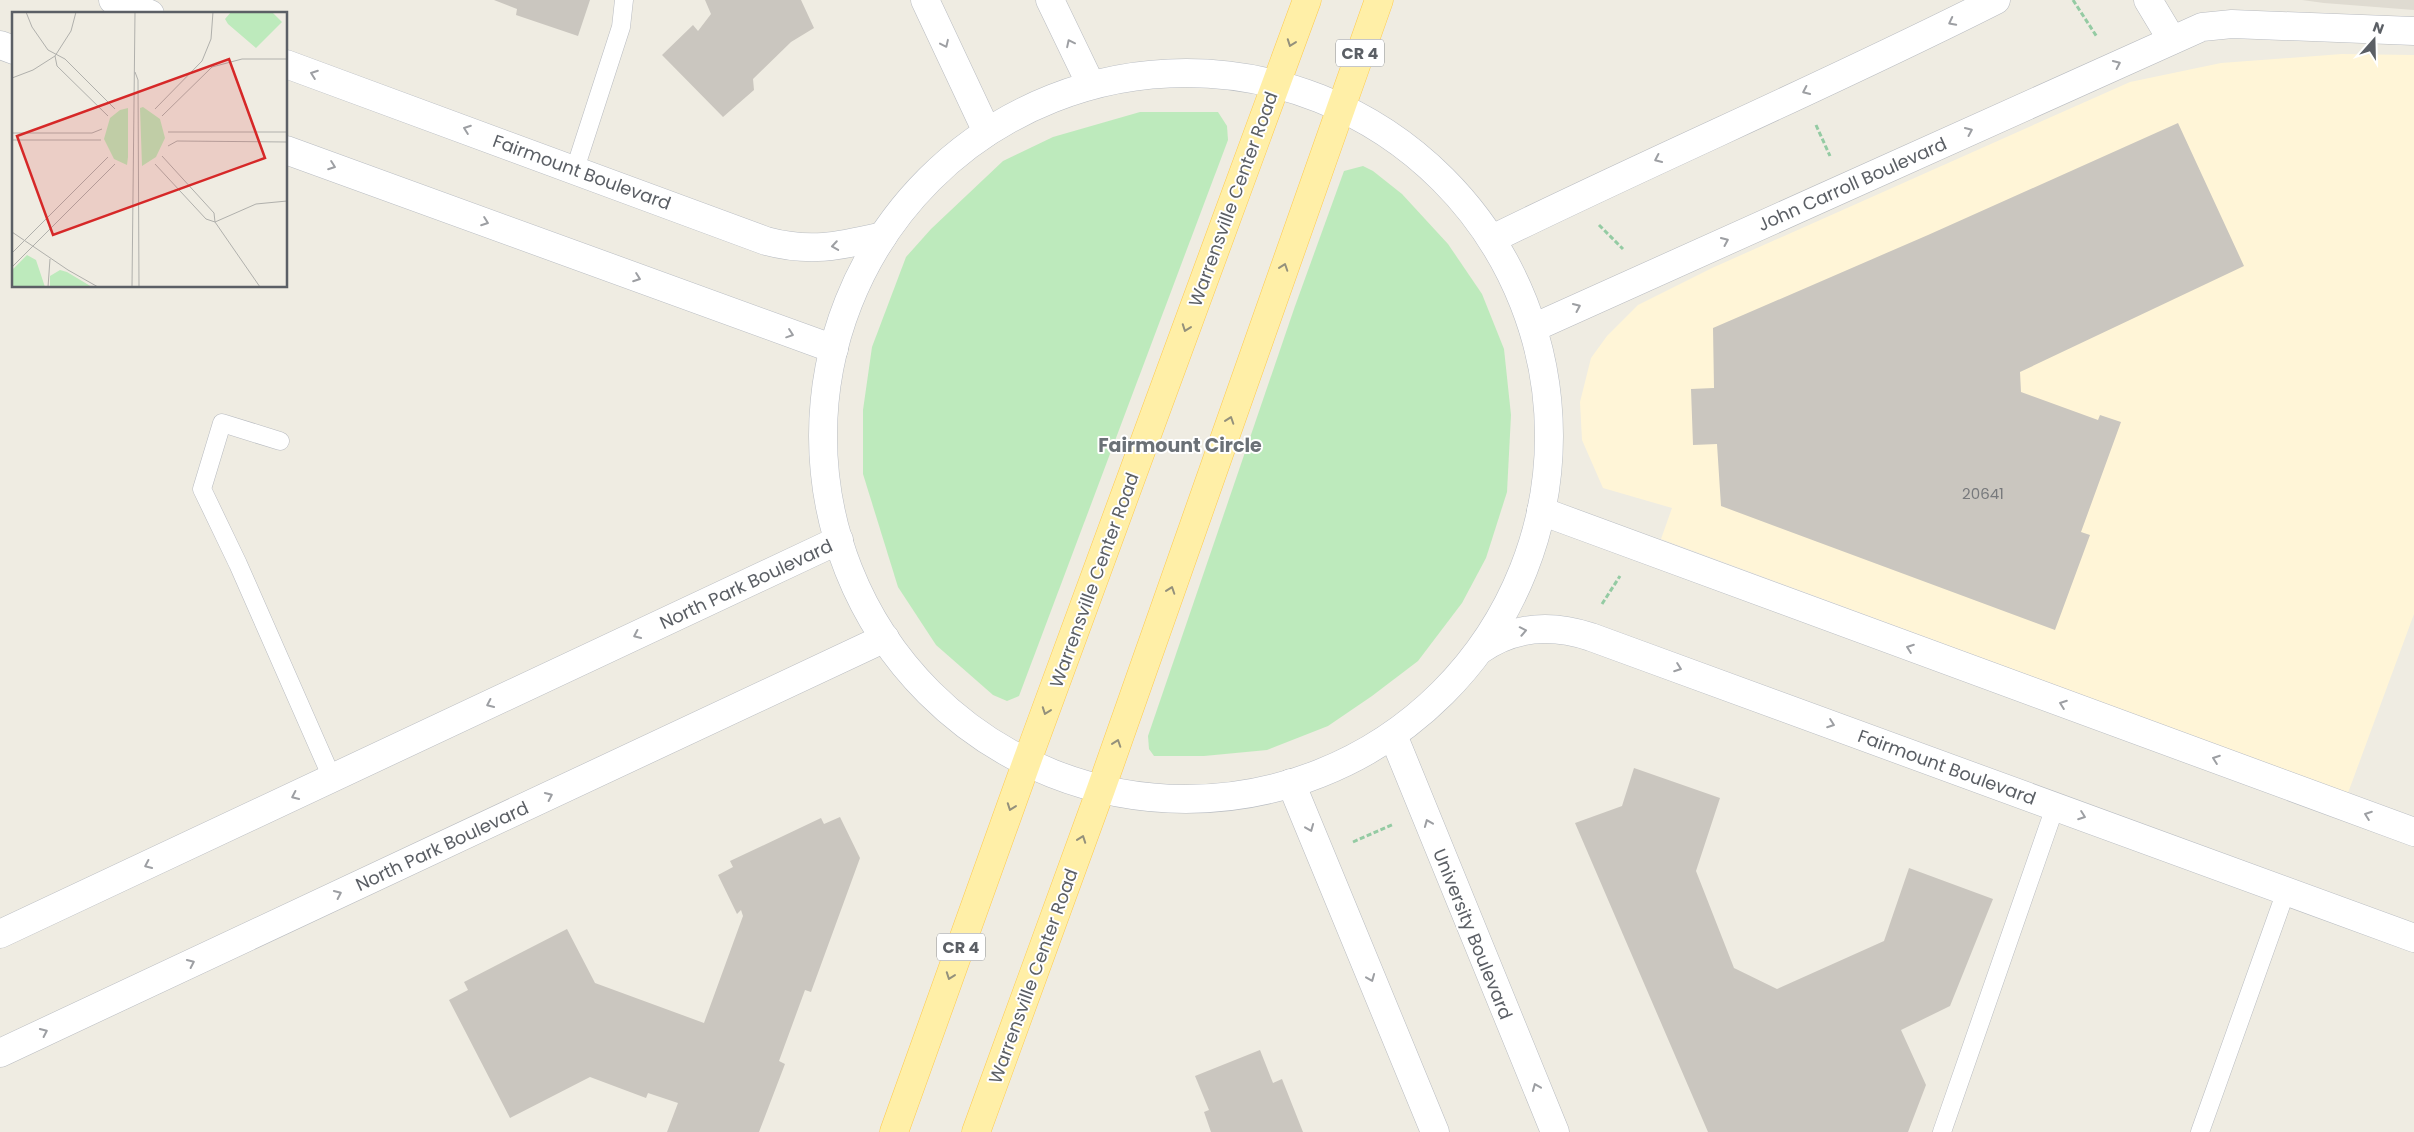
<svg xmlns="http://www.w3.org/2000/svg" width="2414" height="1132" font-family="Poppins,sans-serif">
<style>
.commercial{fill:#fff5d7}
.education{fill:#dfdbd1}
.green{fill:#bdeabc}
.building{fill:#cac6bf}
.lines{fill:none;stroke-linecap:round;stroke-linejoin:round}
.lane-casing{stroke:#b8bbc0;stroke-width:19}
.street-casing{stroke:#b8bbc0;stroke-width:29}
.secondary-casing{stroke:#b8bcc2;stroke-width:29}
.primary-casing{stroke:#ffca4b;stroke-width:29}
.path{stroke:#94cba3;stroke-width:3;stroke-dasharray:5 2.5;stroke-linecap:butt}
.lane{stroke:#fff;stroke-width:18}
.street{stroke:#fff;stroke-width:28}
.secondary{stroke:#fff;stroke-width:28}
.primary{stroke:#ffefa7;stroke-width:28}
.oneway{stroke:#9d9fa3}
.oneway2{stroke:#94917c}
.labels{text-anchor:middle;dominant-baseline:central;stroke-width:4;stroke-linejoin:round;paint-order:stroke}
.number-label{font-size:15px;fill:#77797c}
.shield{fill:#fff;stroke:#8c8f93;stroke-width:1}
.shield-label{font-size:16px;font-weight:bold;fill:#5b5f65}
.street-label{font-size:18px;fill:#5b5f65;stroke:#fff}
.neighbourhood-label{font-size:19px;font-weight:bold;fill:#6b7177;stroke:#fff}
.inset-road{fill:none;stroke:#b0b0ac;stroke-width:1}
.view{fill:#d62828;fill-opacity:0.15;stroke:#d62828;stroke-width:2.5}
.inset-edge{fill:none;stroke:#5b5f65;stroke-width:2.5}
</style>
<rect width="100%" height="100%" fill="#efece2"/>
<path class="commercial" d="M2342 54 2414 55V614L2348 793 1661 539 1672 508 1603 488 1582 440 1580 402 1591 358 1607 336 1638 305 1712 268 2130 82 2221 63Z"/>
<path class="education" d="M2302 0H2414V10L2324 3Z"/>
<g class="green">
<path d="M1140 112H1218L1227 126 1228 140 1019 696 1007 701 993 695 936 645 898 587 863 474V410L872 347 906 257 931 229 1003 161 1053 137Z"/>
<path d="M1363 166 1373 171 1402 194 1448 244 1482 294 1504 349 1511 415 1507 492 1486 558 1462 603 1418 661 1372 696 1328 726 1267 750 1204 756H1154L1149 749 1148 736 1294 309 1344 171Z"/>
</g>
<g class="building">
<path d="M494 0H590L578 36 516 15 517 9Z"/>
<path d="M705 0H801L814 28 791 42 753 79 754 90 723 117 662 55 693 25 698 31 711 14Z"/>
<path d="M2178 123 2244 266 2020 372 2021 392 2098 420 2100 415 2121 422 2081 532 2090 535 2055 630 1721 506 1717 444 1693 445 1691 389 1714 388 1713 328 1928 235Z"/>
<path d="M1634 768 1720 798 1696 871 1734 968 1777 989 1884 941 1909 868 1993 899 1950 1006 1901 1030 1926 1085 1908 1132H1708L1575 823 1622 806Z"/>
<path d="M840 817 860 858 811 992 805 990 779 1061 785 1064 759 1132H667L678 1103 648 1093 646 1098 590 1077 510 1118 449 1000 468 990 464 982 567 929 595 983 704 1023 743 916 741 910 737 914 718 875 733 867 730 861 821 818 824 824Z"/>
<path d="M1260 1050 1273 1083 1282 1079 1303 1132H1211L1204 1112 1209 1110 1195 1076Z"/>
</g>
<g class="lines">
<g class="lane-casing">
<g id="lane">
<path d="M575 169 621 27 624 0"/>
<path d="M280 441 222 423 202 489 238 564 332 778"/>
<path d="M1942 1132 2055 807"/>
<path d="M2200 1132 2286 891"/>
</g>
</g>
<g class="street-casing">
<g id="street">
<path d="M925 0 987 132"/>
<path d="M1050 0 1091 85"/>
<path d="M2148 0 2172 40"/>
<path d="M1492 239C1659 157 1830 84 1996 0"/>
<path d="M1533 328 2202 27 2232 24 2414 31"/>
<path d="M1393 735 1555 1132"/>
<path d="M1291 783 1435 1132"/>
<path d="M0 934 839 540"/>
<path d="M0 1053 885 638"/>
</g>
</g>
<g class="secondary-casing">
<g id="secondary">
<path d="M113 0 150 14"/>
<path d="M0 45 14 50"/>
<path d="M286 64 766 241C811 253 839 246 883 236"/>
<circle cx="1186" cy="436" r="363"/>
<path d="M286 150 834 349"/>
<path d="M1541 511 2414 832"/>
<path d="M1480 650C1514 626 1552 624 1591 637L2414 938"/>
</g>
</g>
<g class="primary-casing">
<g id="primary">
<path d="M894 1132 1027 761 1307 0"/>
<path d="M976 1132 1101 789 1379 0"/>
</g>
</g>
<g class="path">
<path d="M2073 0 2097 37"/>
<path d="M1816 125 1830 156"/>
<path d="M1599 225 1623 249"/>
<path d="M1602 604 1620 576"/>
<path d="M1353 842 1394 824"/>
</g>
<use href="#lane" class="lane"/>
<use href="#street" class="street"/>
<use href="#secondary" class="secondary"/>
<use href="#primary" class="primary"/>
</g>
<defs><path id="oneway-chevron" d="M-2-3.5L2.5 0L-2 3.5" fill="none" stroke-width="1.6" stroke-linecap="round" stroke-linejoin="round" transform="scale(1.25)"/></defs>
<g class="oneway">
<use href="#oneway-chevron" transform="translate(1952 22) rotate(153)"/>
<use href="#oneway-chevron" transform="translate(1070 43) rotate(-116)"/>
<use href="#oneway-chevron" transform="translate(945 44) rotate(65)"/>
<use href="#oneway-chevron" transform="translate(2117 64) rotate(-25)"/>
<use href="#oneway-chevron" transform="translate(314 74) rotate(-160)"/>
<use href="#oneway-chevron" transform="translate(1806 91) rotate(155)"/>
<use href="#oneway-chevron" transform="translate(467 129) rotate(-160)"/>
<use href="#oneway-chevron" transform="translate(1969 131) rotate(-24)"/>
<use href="#oneway-chevron" transform="translate(1658 159) rotate(155)"/>
<use href="#oneway-chevron" transform="translate(332 166) rotate(20)"/>
<use href="#oneway-chevron" transform="translate(485 222) rotate(20)"/>
<use href="#oneway-chevron" transform="translate(1725 241) rotate(-24)"/>
<use href="#oneway-chevron" transform="translate(835 246) rotate(171)"/>
<use href="#oneway-chevron" transform="translate(637 278) rotate(20)"/>
<use href="#oneway-chevron" transform="translate(1577 307) rotate(-24)"/>
<use href="#oneway-chevron" transform="translate(790 334) rotate(19)"/>
<use href="#oneway-chevron" transform="translate(1523 631) rotate(-11)"/>
<use href="#oneway-chevron" transform="translate(637 635) rotate(155)"/>
<use href="#oneway-chevron" transform="translate(1910 648) rotate(-160)"/>
<use href="#oneway-chevron" transform="translate(1678 668) rotate(20)"/>
<use href="#oneway-chevron" transform="translate(490 704) rotate(155)"/>
<use href="#oneway-chevron" transform="translate(2063 704) rotate(-160)"/>
<use href="#oneway-chevron" transform="translate(1831 724) rotate(20)"/>
<use href="#oneway-chevron" transform="translate(2216 759) rotate(-160)"/>
<use href="#oneway-chevron" transform="translate(295 796) rotate(155)"/>
<use href="#oneway-chevron" transform="translate(549 796) rotate(-25)"/>
<use href="#oneway-chevron" transform="translate(2368 815) rotate(-160)"/>
<use href="#oneway-chevron" transform="translate(2082 816) rotate(20)"/>
<use href="#oneway-chevron" transform="translate(1428 823) rotate(-112)"/>
<use href="#oneway-chevron" transform="translate(1310 828) rotate(68)"/>
<use href="#oneway-chevron" transform="translate(148 865) rotate(155)"/>
<use href="#oneway-chevron" transform="translate(338 894) rotate(-25)"/>
<use href="#oneway-chevron" transform="translate(191 963) rotate(-25)"/>
<use href="#oneway-chevron" transform="translate(1371 978) rotate(68)"/>
<use href="#oneway-chevron" transform="translate(44 1032) rotate(-25)"/>
<use href="#oneway-chevron" transform="translate(1536 1087) rotate(-112)"/>
</g>
<g class="oneway2">
<use href="#oneway-chevron" transform="translate(1291 43) rotate(110)"/>
<use href="#oneway-chevron" transform="translate(1284 267) rotate(-71)"/>
<use href="#oneway-chevron" transform="translate(1186 328) rotate(110)"/>
<use href="#oneway-chevron" transform="translate(1230 420) rotate(-71)"/>
<use href="#oneway-chevron" transform="translate(1171 590) rotate(-71)"/>
<use href="#oneway-chevron" transform="translate(1046 711) rotate(110)"/>
<use href="#oneway-chevron" transform="translate(1117 743) rotate(-71)"/>
<use href="#oneway-chevron" transform="translate(1011 807) rotate(110)"/>
<use href="#oneway-chevron" transform="translate(1082 839) rotate(-70)"/>
<use href="#oneway-chevron" transform="translate(950 976) rotate(110)"/>
</g>
<g class="labels">
<g class="number-label">
<text x="1983" y="493">20641</text>
</g>
<g class="shield">
<rect x="1336" y="39.5" width="48" height="27" rx="4"/>
<rect x="937" y="933.5" width="48" height="27" rx="4"/>
</g>
<g class="shield-label">
<text x="1360" y="53">CR 4</text>
<text x="961" y="947">CR 4</text>
</g>
<g class="street-label">
<text transform="translate(582 172) rotate(20)">Fairmount Boulevard</text>
<text transform="translate(1852 184) rotate(-24)">John Carroll Boulevard</text>
<text transform="translate(1233 199) rotate(-70)">Warrensville Center Road</text>
<text transform="translate(1094 580) rotate(-70)">Warrensville Center Road</text>
<text transform="translate(746 584) rotate(-25)">North Park Boulevard</text>
<text transform="translate(1947 767) rotate(20)">Fairmount Boulevard</text>
<text transform="translate(442 846) rotate(-25)">North Park Boulevard</text>
<text transform="translate(1473 934) rotate(68)">University Boulevard</text>
<text transform="translate(1033 976) rotate(-70)">Warrensville Center Road</text>
</g>
<g class="neighbourhood-label">
<text x="1180" y="445">Fairmount Circle</text>
</g>
</g>
<g transform="translate(12 12)">
<rect width="275" height="275" fill="#efece2"/>
<path d="M219 0H260L270 10 244 36 216 12 213 7ZM131 95 148 107 153 126 144 145 130 154 128 96ZM116 96V145L115 153 102 147 92 127 98 106 108 98ZM15 243 24 248 33 275H0V258ZM48 258 55 260 80 275H38V264Z" fill="#bdeabc"/>
<path class="inset-road" d="M14 0 20 15 36 38 53 47 103 97M43 44 45 54 96 104M123 60 126 68 127 275M0 66 21 58 43 44 59 19 64 0M143 97 190 49 199 27 201 0M150 104 200 55 230 47H275M156 120H275M0 121H80L90 117M0 128H89M156 134 165 129 275 130M150 144 202 201 203 210 248 275M143 152 194 207 203 210M203 210 244 192 275 189M0 220 56 258 86 275M0 241 96 145M0 255 103 152M36 275 38 247M120 275 123 0"/>
<path class="view" d="M217 47 253 146 41 223 5 124Z"/>
<rect width="275" height="275" class="inset-edge"/>
</g>
<g transform="translate(2374 40) rotate(20)" stroke="#ffffff" stroke-width="4" paint-order="stroke">
<path d="M0-4L9 19L0 12L-9 19Z" fill="#5b5f65"/>
<text y="-8" font-size="14" font-weight="bold" text-anchor="middle" fill="#5b5f65">N</text>
</g>
</svg>
